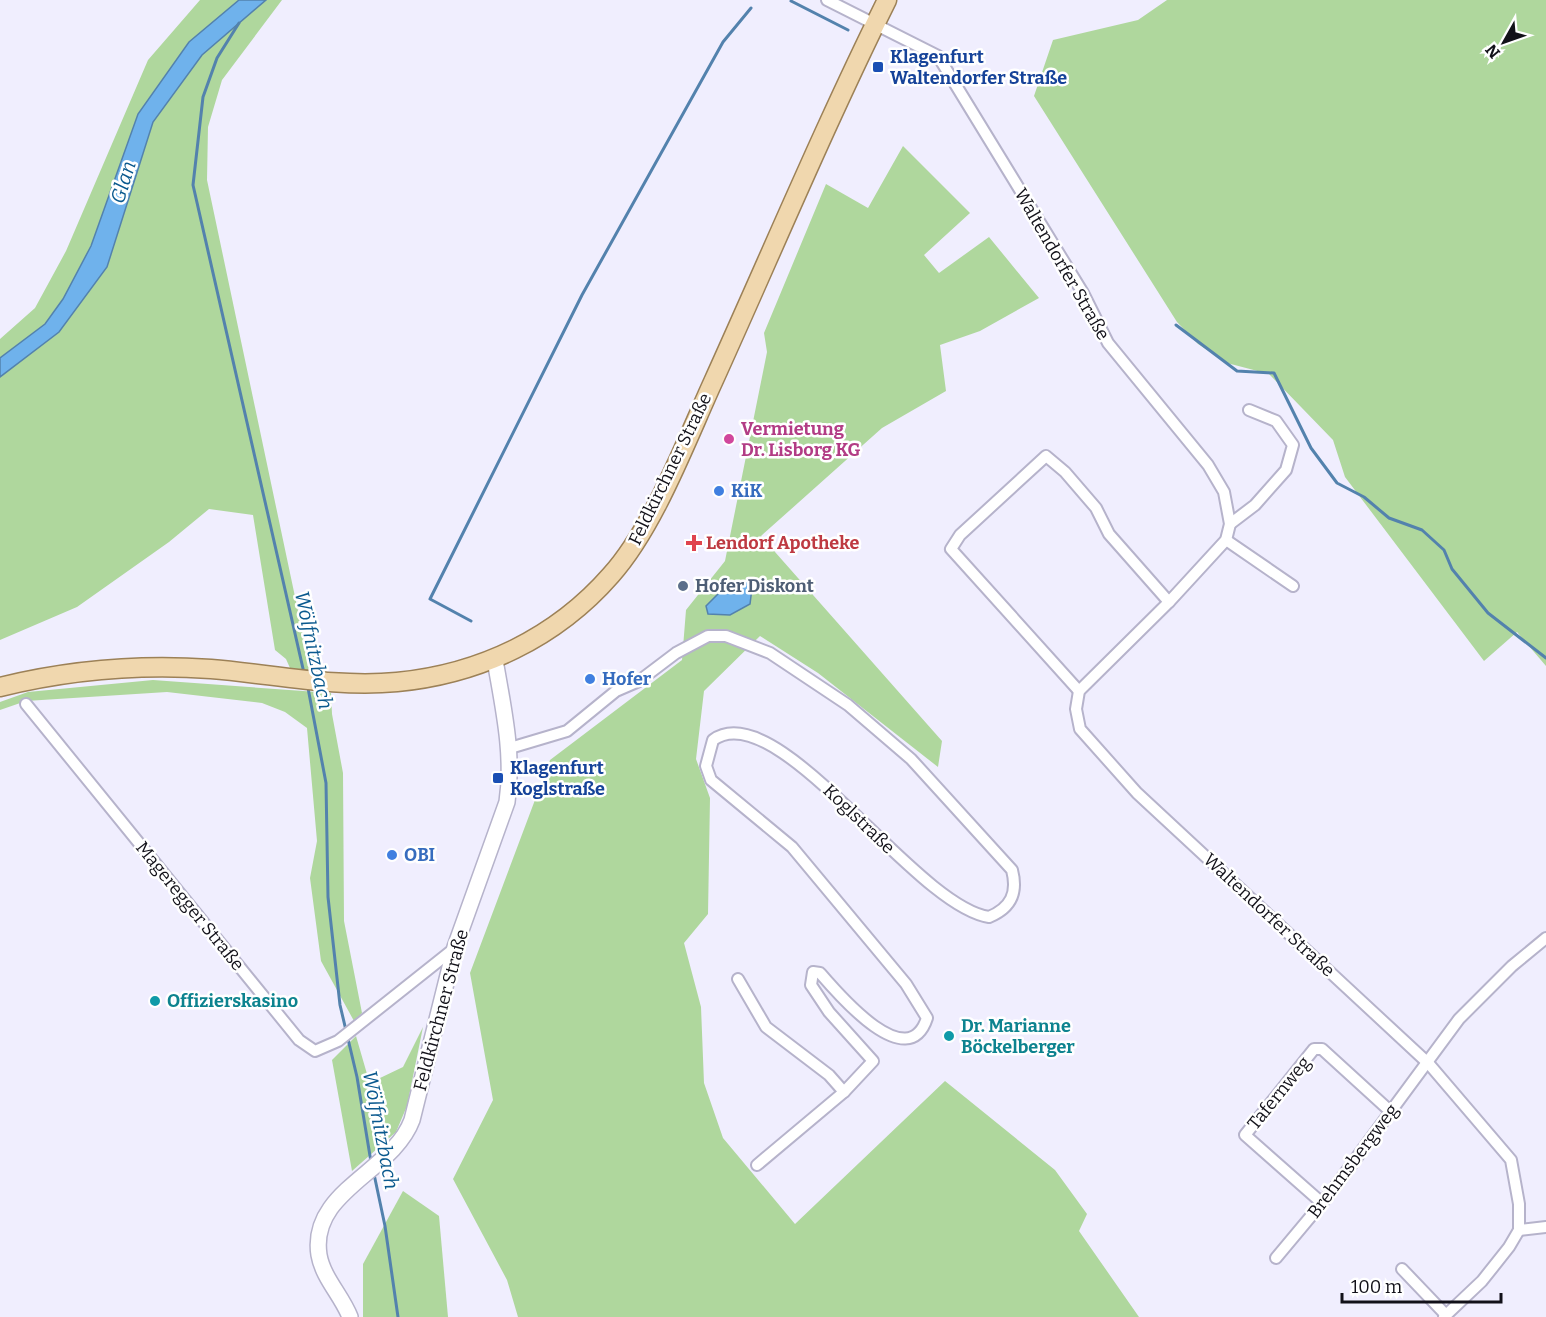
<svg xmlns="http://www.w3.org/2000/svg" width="1546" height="1317" font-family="Bitter,serif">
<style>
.green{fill:#afd79d}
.water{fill:#6fb2ec;stroke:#5382ad;stroke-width:1.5}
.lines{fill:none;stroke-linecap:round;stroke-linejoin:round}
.stream{stroke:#5382ad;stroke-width:3}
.street-casing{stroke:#b6b3cb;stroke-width:14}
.secondary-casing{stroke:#b6b3cb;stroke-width:18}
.primary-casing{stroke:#9c8157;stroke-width:21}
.street{stroke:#fff;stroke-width:10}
.secondary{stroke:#fff;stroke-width:15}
.primary{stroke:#f0d7ae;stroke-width:18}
.transit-dot{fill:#1a4fb4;stroke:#fff;stroke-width:2}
.hotel-dot{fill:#d1479c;stroke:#fff;stroke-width:2}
.shop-dot{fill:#3f7fe0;stroke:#fff;stroke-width:2}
.health-dot{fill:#e0444e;stroke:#fff;stroke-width:2}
.service-dot{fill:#5c6f8a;stroke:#fff;stroke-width:2}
.culture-dot{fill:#0f9aa8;stroke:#fff;stroke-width:2}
.labels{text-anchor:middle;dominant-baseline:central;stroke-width:5;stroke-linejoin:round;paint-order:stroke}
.transit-label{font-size:18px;font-weight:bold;fill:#164399;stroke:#fff;text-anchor:start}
.street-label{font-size:18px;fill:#121119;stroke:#fff}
.hotel-label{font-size:18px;font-weight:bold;fill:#b23c85;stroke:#fff;text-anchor:start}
.shop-label{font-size:18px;font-weight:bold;fill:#366cbe;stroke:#fff;text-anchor:start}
.health-label{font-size:18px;font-weight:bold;fill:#be3a42;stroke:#fff;text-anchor:start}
.service-label{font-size:18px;font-weight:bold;fill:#4e5e75;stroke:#fff;text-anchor:start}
.culture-label{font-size:18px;font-weight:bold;fill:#0d838f;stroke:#fff;text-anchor:start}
.water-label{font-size:20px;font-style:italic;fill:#0a598e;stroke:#fff}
</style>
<rect width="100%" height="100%" fill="#f0eefe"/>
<g class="green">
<path d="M200 0H282L222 80 208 127 207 180 305 644 328 674 290 668 286 659 275 650 253 515 209 509 169 542 77 607 0 640V339L35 308 66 251 148 60Z"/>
<path d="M1167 0H1546V666L1517 632 1484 661 1345 477 1333 440 1269 374 1227 363 1198 344 1177 322 1034 96 1053 40 1138 20Z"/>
<path d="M903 146 970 213 924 255 939 273 989 237 1039 298 980 331 940 345 946 391 882 428 761 536 942 741 938 767 818 673 760 636 704 691 696 759 710 798 708 914 684 943 701 1007 704 1083 723 1138 795 1224 945 1081 1055 1170 1087 1214 1079 1231 1139 1317H518L507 1280 453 1179 493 1100 470 973 550 760 682 660 686 610 725 561 767 352 764 333 826 184 868 208Z"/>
<path d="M153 680 331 693 332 714 343 773 344 921 362 1013 354 1021 321 961 310 878 317 841 307 728 285 712 262 703 167 692 26 701 0 710V702L28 692Z"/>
<path d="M423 1027 407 1106 396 1132 352 1171 332 1060 356 1036 367 1074 380 1078 403 1067Z"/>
<path d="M403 1191 439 1216 448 1317H363V1264Z"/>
</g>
<g class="water">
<path d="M239 0H266L202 55 153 122 107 267 59 332 0 377V358L45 324 63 299 91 246 138 114 189 42Z"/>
<path d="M753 580 750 604 730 615 708 614 706 606 729 583Z"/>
</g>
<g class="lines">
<g class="stream">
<path d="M791 1 848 30"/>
<path d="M239 23 217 58 203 97 193 185 304 673"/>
<path d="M1176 325 1237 371 1274 373 1311 448 1337 483 1364 497 1389 518 1422 530 1444 550 1452 569 1488 613 1546 658"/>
<path d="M471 621 430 599 582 295 723 42 751 8"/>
<path d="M308 688 326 783 328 897 340 1005 357 1077 371 1162"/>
<path d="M374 1174 385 1226 398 1317"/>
</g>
<g class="street-casing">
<g id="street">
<path d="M827 0 938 56 1083 293 1108 343 1208 465 1224 492 1230 524 1226 540 1169 602 1079 691 1076 709 1080 729 1137 793 1429 1064 1511 1160 1519 1204V1230L1509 1247 1482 1281 1444 1317"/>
<path d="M1230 524 1255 505 1286 470 1293 445 1276 421 1249 410"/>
<path d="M1226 540 1293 586"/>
<path d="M1079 691 951 549 960 535 1046 456 1065 472 1096 508 1109 534 1169 602"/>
<path d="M26 704 299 1040 315 1051 338 1041 455 948"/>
<path d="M510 748 567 731 616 691 639 681 676 653 708 636H726L770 653 848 705 911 759 1012 870C1018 893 1011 908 989 917 914 906 777 693 713 740L706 766 711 780 792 847 906 984 927 1018C908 1076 839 995 820 973L813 972 811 985 829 1012 873 1061 844 1092 757 1165"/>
<path d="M738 979 766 1027 829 1075 844 1092"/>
<path d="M1322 1203 1245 1135 1314 1049H1322L1390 1111"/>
<path d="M1519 1230 1546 1227"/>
<path d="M1276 1258 1332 1191 1459 1019 1512 966 1546 938"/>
<path d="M1402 1269 1446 1315"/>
</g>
</g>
<g class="secondary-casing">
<path id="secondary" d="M350 1317C342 1296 323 1278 319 1255 309 1191 393 1172 412 1120L455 947 507 802C514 754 503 707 495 660"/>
</g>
<g class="primary-casing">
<path id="primary" d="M0 687C69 670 140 664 211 669 273 674 335 688 397 682 480 674 556 638 611 575 654 527 686 441 713 382 771 254 825 125 887 0"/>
</g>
<use href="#street" class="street"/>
<use href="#secondary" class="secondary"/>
<use href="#primary" class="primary"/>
</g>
<g class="transit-dot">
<rect x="872" y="61" width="12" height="12" rx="3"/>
<rect x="492" y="772" width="12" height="12" rx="3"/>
</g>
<circle class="hotel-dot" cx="729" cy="439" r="6"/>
<g class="shop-dot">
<circle cx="719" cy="491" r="6"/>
<circle cx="590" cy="679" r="6"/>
<circle cx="392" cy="855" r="6"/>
</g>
<path class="health-dot" d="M691 534h6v6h6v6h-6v6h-6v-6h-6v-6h6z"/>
<circle class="service-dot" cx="683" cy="586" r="6"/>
<g class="culture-dot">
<circle cx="155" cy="1001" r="6"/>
<circle cx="949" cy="1036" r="6"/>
</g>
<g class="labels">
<g class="transit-label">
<text x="890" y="57">Klagenfurt<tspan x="890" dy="21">Waltendorfer Straße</tspan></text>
<text x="510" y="768">Klagenfurt<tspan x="510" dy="21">Koglstraße</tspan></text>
</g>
<g class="street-label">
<text transform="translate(1062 264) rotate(60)">Waltendorfer Straße</text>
<text transform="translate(670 469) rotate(-64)">Feldkirchner Straße</text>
<text transform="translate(859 819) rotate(44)">Koglstraße</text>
<text transform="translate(190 906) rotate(51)">Mageregger Straße</text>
<text transform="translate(1269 915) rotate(43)">Waltendorfer Straße</text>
<text transform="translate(441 1010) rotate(-75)">Feldkirchner Straße</text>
<text transform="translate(1279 1093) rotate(-51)">Tafernweg</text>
<text transform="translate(1353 1161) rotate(-53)">Brehmsbergweg</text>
</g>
<g class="hotel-label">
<text x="741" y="429">Vermietung<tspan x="741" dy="21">Dr. Lisborg KG</tspan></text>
</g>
<g class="shop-label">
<text x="731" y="491">KiK</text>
<text x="602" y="679">Hofer</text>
<text x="404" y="855">OBI</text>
</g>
<g class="health-label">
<text x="706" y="543">Lendorf Apotheke</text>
</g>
<g class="service-label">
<text x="695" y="586">Hofer Diskont</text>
</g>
<g class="culture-label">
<text x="167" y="1001">Offizierskasino</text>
<text x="961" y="1026">Dr. Marianne<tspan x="961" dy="21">Böckelberger</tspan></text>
</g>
<g class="water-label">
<text transform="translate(123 182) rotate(-73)">Glan</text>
<text transform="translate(314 650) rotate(78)">Wölfnitzbach</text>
<text transform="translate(381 1130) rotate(79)">Wölfnitzbach</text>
</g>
</g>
<g transform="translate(1504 42) rotate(230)" stroke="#ffffff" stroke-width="4.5" paint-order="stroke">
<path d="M0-4.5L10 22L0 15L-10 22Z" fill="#121119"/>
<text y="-9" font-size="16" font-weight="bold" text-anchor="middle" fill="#121119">N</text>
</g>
<path d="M1342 1293v9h159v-9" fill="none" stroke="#121119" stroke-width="3"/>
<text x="1351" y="1293" font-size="18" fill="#121119" stroke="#ffffff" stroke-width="4.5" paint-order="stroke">100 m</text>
</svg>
